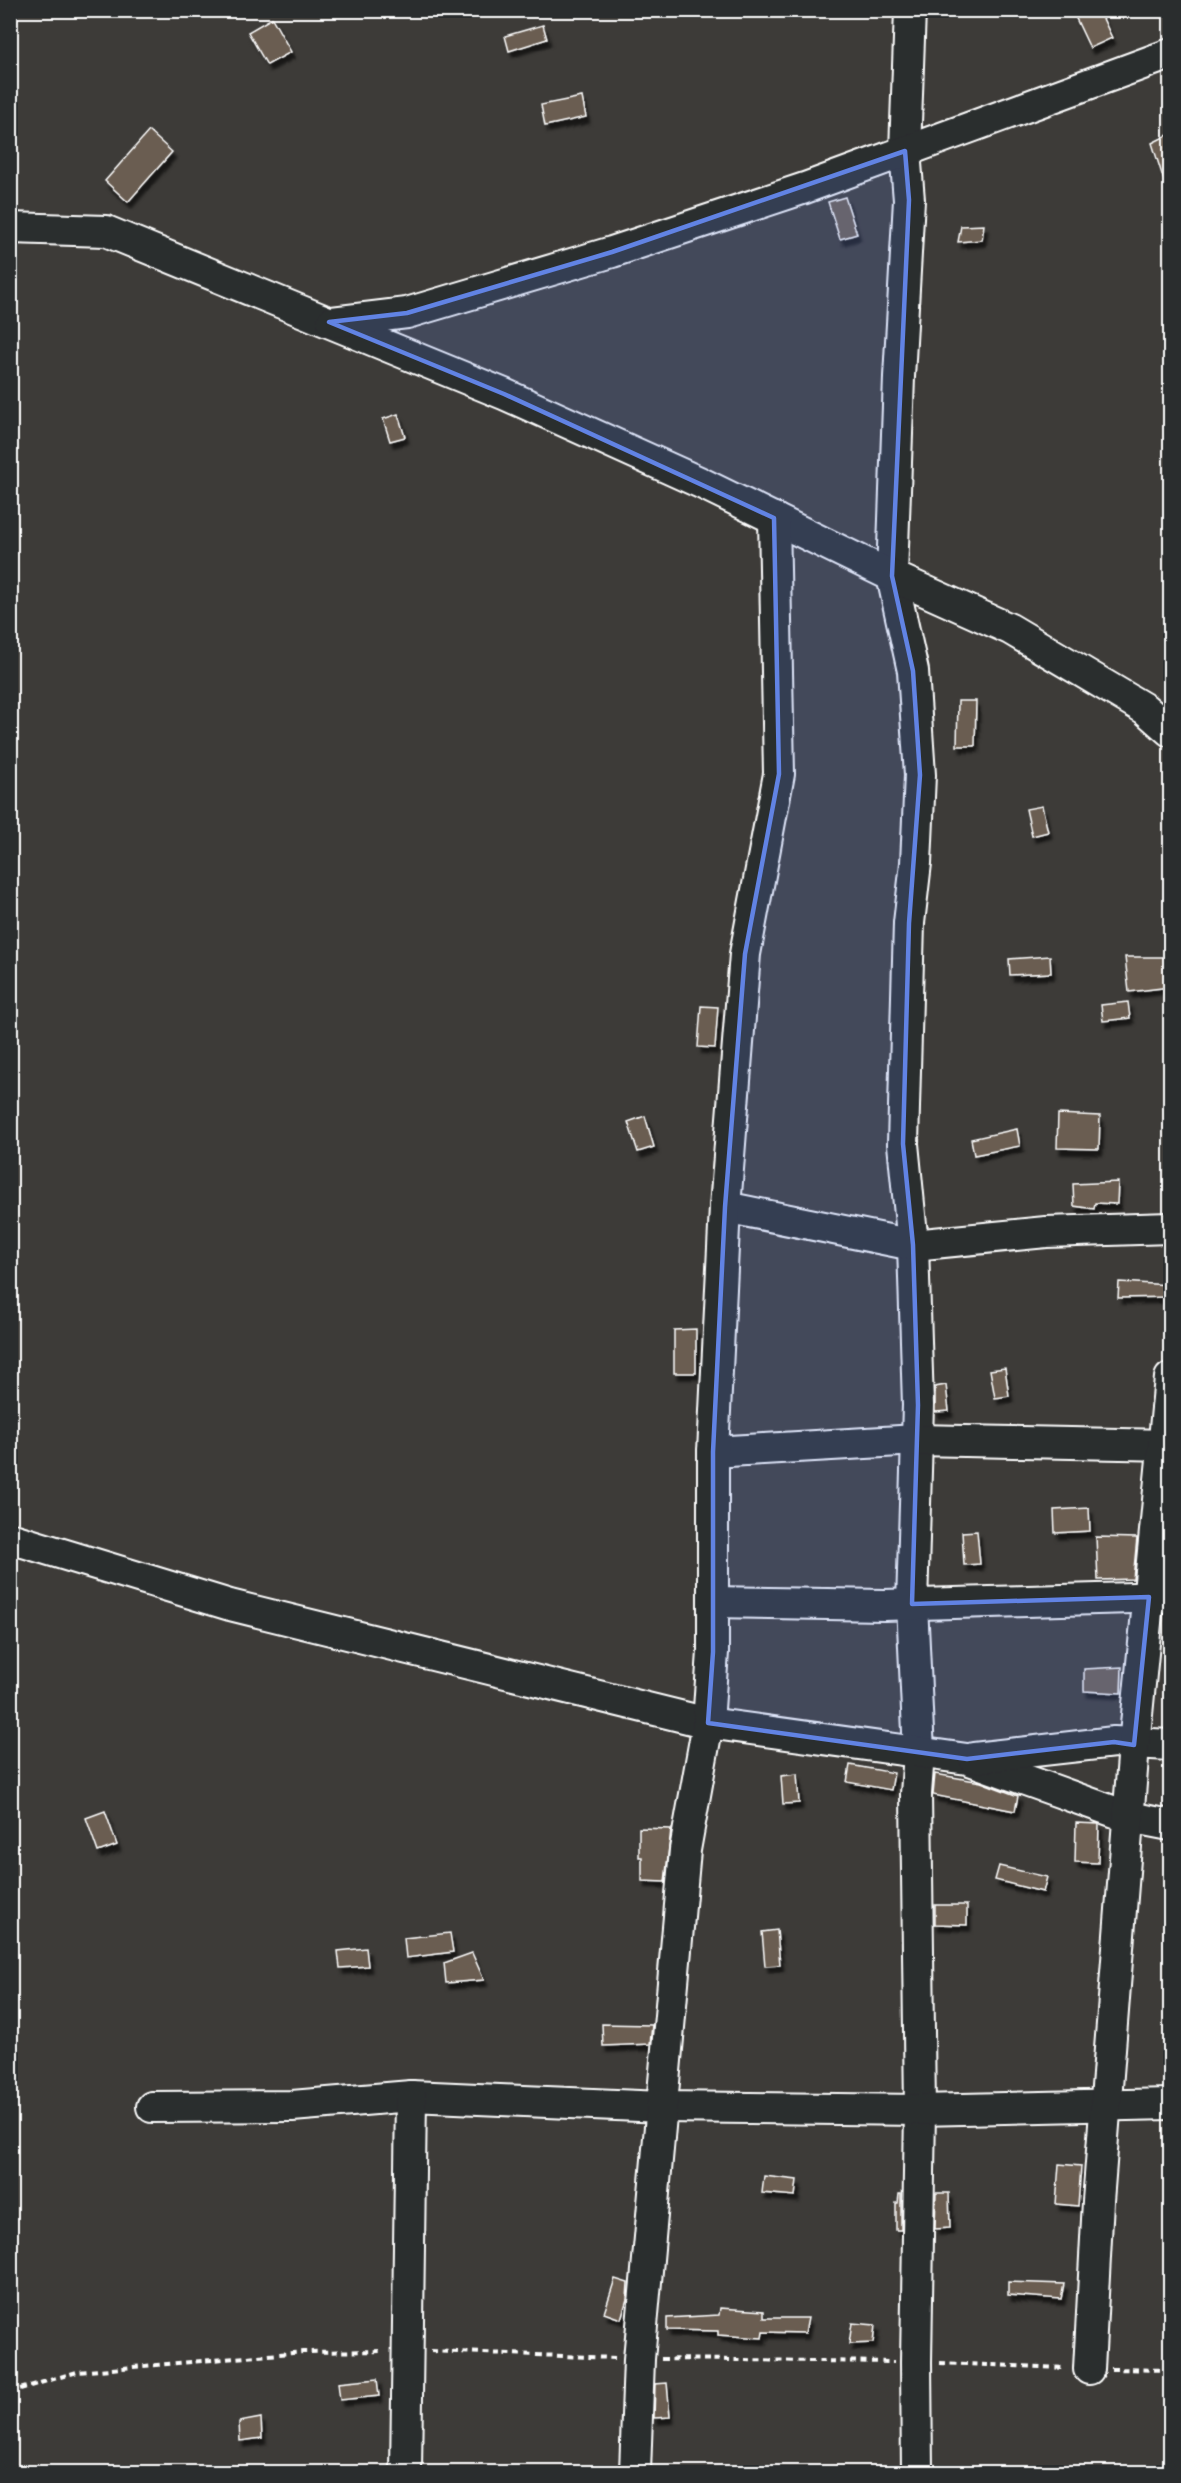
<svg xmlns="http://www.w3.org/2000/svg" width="1181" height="2483" font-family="Mali,sans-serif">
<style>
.building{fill:#6a5d51;stroke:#fff;stroke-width:1.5;filter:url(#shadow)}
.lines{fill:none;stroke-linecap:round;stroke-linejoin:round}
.minor-casing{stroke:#fff;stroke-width:34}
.path{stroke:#fff;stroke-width:4;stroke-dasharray:6 4.5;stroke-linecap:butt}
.minor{stroke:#2a2d2e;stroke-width:30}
.marked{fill:#6183e4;fill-opacity:0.2;stroke:#6183e4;stroke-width:4.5;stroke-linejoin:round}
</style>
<defs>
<filter id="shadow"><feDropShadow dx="3.5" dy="6" stdDeviation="1.5" flood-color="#0009"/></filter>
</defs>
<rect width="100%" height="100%" fill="#3d3b38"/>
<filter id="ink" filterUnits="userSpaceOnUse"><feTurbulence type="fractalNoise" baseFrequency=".0167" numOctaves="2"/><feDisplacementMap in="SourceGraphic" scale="12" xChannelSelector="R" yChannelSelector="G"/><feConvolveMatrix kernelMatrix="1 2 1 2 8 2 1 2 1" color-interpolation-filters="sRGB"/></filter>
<g filter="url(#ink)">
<g class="building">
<path d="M1072 10H1099L1112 38 1090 48Z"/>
<path d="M272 18 291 52 267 65 248 32Z"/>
<path d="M543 25 547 39 509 51 505 36Z"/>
<path d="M582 97 586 117 545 126 541 105Z"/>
<path d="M149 131 172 152 128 202 105 181Z"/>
<path d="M1170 134V189L1167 190 1152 143Z"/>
<path d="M845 197 857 234 840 239 828 202Z"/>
<path d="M984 225 982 240 958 242 961 226Z"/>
<path d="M398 414 405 437 390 441 383 419Z"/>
<path d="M958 701H976L975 746H957Z"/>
<path d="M1042 806 1048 832 1032 836 1026 809Z"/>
<path d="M1050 956 1051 973 1010 975 1009 959Z"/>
<path d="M1125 957H1170V987L1129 992Z"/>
<path d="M1128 1002 1130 1018 1103 1021 1101 1005Z"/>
<path d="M701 1006 718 1007 715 1048 698 1047Z"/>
<path d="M1058 1114 1100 1116 1099 1149 1057 1148Z"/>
<path d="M645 1116 654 1147 638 1152 628 1122Z"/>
<path d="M1017 1129 1020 1146 974 1155 971 1139Z"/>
<path d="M1118 1182 1117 1204 1095 1203 1094 1209 1074 1206 1073 1184Z"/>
<path d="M1119 1282 1170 1285V1297L1118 1298Z"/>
<path d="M696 1329V1373H674V1330Z"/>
<path d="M1005 1368 1009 1396 995 1398 990 1370Z"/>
<path d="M946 1385 949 1411 935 1412V1387Z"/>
<path d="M1089 1508 1090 1531 1055 1533 1054 1510Z"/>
<path d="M977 1531 980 1564 964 1565 962 1532Z"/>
<path d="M1096 1537 1137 1538 1133 1579 1098 1580Z"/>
<path d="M1122 1667 1121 1693 1084 1691V1669Z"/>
<path d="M850 1765 894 1773 891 1790 847 1782Z"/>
<path d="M797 1774 799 1803 783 1804 781 1776Z"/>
<path d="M935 1774 981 1782 1018 1796 1015 1811 933 1795Z"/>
<path d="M105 1811 117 1845 98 1852 86 1818Z"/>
<path d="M1076 1823 1099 1824 1098 1863 1075 1862Z"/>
<path d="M639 1828 671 1829 665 1882 642 1881V1857H639Z"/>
<path d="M999 1866 1047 1877 1043 1892 995 1880Z"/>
<path d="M935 1905H967V1925L935 1924Z"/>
<path d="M777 1930 780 1965 765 1966 762 1932Z"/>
<path d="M450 1933 453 1952 406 1958 404 1938Z"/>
<path d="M366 1948 368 1966 340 1968 338 1951Z"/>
<path d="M472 1953 484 1980 446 1983 444 1963Z"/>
<path d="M602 2024 652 2025 650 2044 603 2046Z"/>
<path d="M1059 2164 1081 2166 1078 2206 1056 2204Z"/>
<path d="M764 2176 797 2180 795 2196 762 2193Z"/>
<path d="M936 2193H949L950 2228 935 2229Z"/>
<path d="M899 2194H901V2230H896V2203H898Z"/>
<path d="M615 2279 628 2283 627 2299 621 2319 604 2313Z"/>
<path d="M1008 2282 1064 2284 1061 2299 1008 2295Z"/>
<path d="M720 2308 764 2311V2318H808L805 2333 763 2332 762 2338 718 2335V2331L667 2330V2318L719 2315Z"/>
<path d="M852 2323 875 2325 873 2343 849 2344Z"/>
<path d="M377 2379 379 2396 340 2400 338 2383Z"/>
<path d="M667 2383 670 2417 654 2418 655 2384Z"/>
<path d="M261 2418 262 2438 240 2441 239 2422Z"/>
</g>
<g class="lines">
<g class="minor-casing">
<g id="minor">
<path d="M910 10 905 151 909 200 899 377 892 576 913 671 920 775 916 863 909 923 903 1144 913 1245 918 1405 912 1604 919 1753 916 1794 920 2110 916 2362 917 2472"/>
<path d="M10 228 106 231 504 394 699 482 892 576 1010 629 1145 709 1170 731"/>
<path d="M332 322 407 313 612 252 805 188 1170 54"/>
<path d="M725 1207 913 1245 1046 1232 1170 1228"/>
<path d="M713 1452 917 1440 1170 1445"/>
<path d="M10 1538 230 1605 708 1723 967 1759 1129 1817 1170 1825"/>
<path d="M713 1602 884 1605 1168 1597"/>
<path d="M974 1758 1114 1742 1170 1745"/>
<path d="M152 2107 292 2106 411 2096 662 2107 920 2110 1170 2104"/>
<path d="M1089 2369 1098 2201 1134 1745 1170 1378"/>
<path d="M406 2472 411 2096"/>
<path d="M635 2472 639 2359 685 1850 708 1723 713 1652V1452L725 1207 745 954 779 774 774 518"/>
</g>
</g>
<g class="path">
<path d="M431 2351 615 2358"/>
<path d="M661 2359 894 2362"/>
<path d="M940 2363 1065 2368"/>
<path d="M1111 2369 1170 2370"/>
<path d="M10 2392 77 2372 303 2352 384 2351"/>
</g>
<use href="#minor" class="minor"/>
</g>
</g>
<path class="marked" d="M905 151 909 200 892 576 913 671 920 775 909 923 903 1144 913 1245 918 1405 912 1604 1149 1597 1134 1745 1114 1742 967 1759 708 1723 713 1652V1452L725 1207 745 954 779 774 774 518 504 394 329 322 407 313 612 252Z"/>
<rect width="1181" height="2483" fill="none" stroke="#2a2d2e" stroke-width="36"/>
<rect x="18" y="18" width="1145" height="2447" fill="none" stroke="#fff" stroke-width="2" filter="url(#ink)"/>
</svg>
